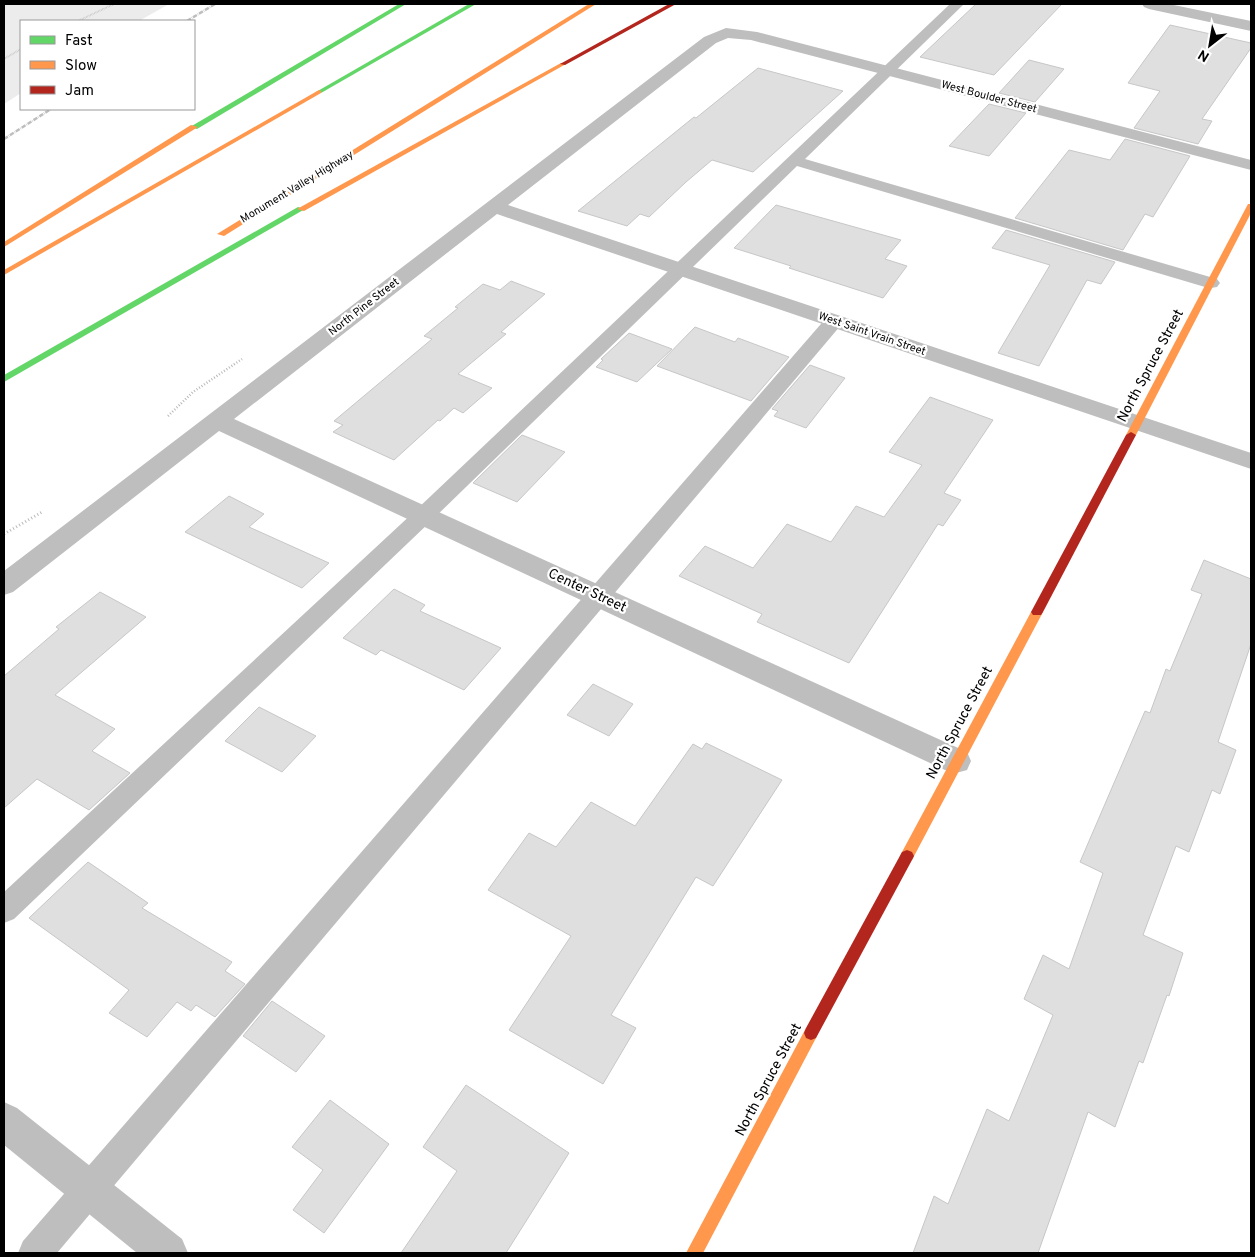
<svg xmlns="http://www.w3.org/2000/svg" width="1255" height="1257" font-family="Overpass,sans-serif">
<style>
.green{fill:#ececec}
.building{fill:#dfdfdf;stroke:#c7c7c7}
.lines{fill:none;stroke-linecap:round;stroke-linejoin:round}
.path-far2{stroke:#b9b9b9;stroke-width:2;stroke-dasharray:0.5 1;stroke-linecap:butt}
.path-far1{stroke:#b9b9b9;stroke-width:2.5;stroke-dasharray:1 2;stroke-linecap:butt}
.path{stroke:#b9b9b9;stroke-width:3;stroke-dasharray:1 2.5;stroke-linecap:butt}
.lane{fill:#bebebe;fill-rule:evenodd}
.street{fill:#bebebe;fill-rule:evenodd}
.fast{fill:#63d668;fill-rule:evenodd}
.slow{fill:#ff974d;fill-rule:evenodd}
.jam{fill:#b3261e;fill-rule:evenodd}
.rail{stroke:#bebebe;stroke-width:2.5;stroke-dasharray:4.5 1 0.5 1;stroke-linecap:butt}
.labels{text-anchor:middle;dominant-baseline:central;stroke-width:4.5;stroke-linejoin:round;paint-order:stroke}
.far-street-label{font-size:11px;fill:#000;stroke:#fff}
.street-label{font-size:14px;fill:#000;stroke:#fff}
</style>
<rect width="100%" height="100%" fill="#fff"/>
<path class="green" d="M4 4H169L139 21H21V93L4 104Z"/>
<g class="building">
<path d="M976 4H1062L994 75 920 57Z"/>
<path d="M1170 25 1251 43V48L1202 119 1212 121 1198 144 1134 128 1160 91 1128 83Z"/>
<path d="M1029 60 1064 69 1035 102 999 93Z"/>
<path d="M758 68 843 91 753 172 712 160 686 182 649 217 640 214 627 226 578 211 694 117 696 118Z"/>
<path d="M989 104 1026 113 989 156 949 146Z"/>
<path d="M1125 139 1190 156 1153 217 1145 214 1123 250 1015 218 1069 150 1110 160Z"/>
<path d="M776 205 901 240 885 259 907 266 883 298 789 268 791 266 734 248Z"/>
<path d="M1006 230 1115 262 1101 284 1087 280 1039 366 998 353 1050 265 992 248Z"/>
<path d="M511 281 545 294 501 332 506 334 458 374 492 388 463 413 454 408 440 421 438 420 394 460 333 432 343 425 334 421 432 339 424 336 458 308 455 307 483 284 500 290Z"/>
<path d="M695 327 735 342 738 338 789 357 751 401 657 366Z"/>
<path d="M629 333 672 349 637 382 596 367 603 360 601 359Z"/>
<path d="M810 365 845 378 806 428 774 416 778 411 772 409Z"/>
<path d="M930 397 993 420 944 493 961 500 943 526 938 524 849 663 757 622 762 614 679 576 705 546 753 568 787 524 831 542 856 506 884 517 922 465 889 452Z"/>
<path d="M522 435 565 452 517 502 473 483Z"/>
<path d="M229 496 264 514 249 527 329 563 302 588 185 532Z"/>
<path d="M1204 560 1251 579V644L1218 742 1236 750 1220 794 1212 790 1189 852 1176 846 1143 935 1183 953 1169 996 1167 995 1143 1063 1139 1061 1115 1127 1088 1112 1038 1253H913L934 1196 948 1204 987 1109 1009 1121 1053 1015 1024 999 1043 955 1069 969 1103 873 1080 862 1145 711 1150 713 1166 669 1170 671 1202 594 1191 590Z"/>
<path d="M394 589 425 605 420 611 501 648 464 690 381 650 376 655 343 638Z"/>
<path d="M100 592 146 617 55 695 115 729 92 751 130 773 89 810 37 779 4 808V676L59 629 56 627Z"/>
<path d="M593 684 633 704 609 736 567 715Z"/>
<path d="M259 707 316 736 282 772 225 741Z"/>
<path d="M706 743 782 780 713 886 696 877 611 1015 636 1028 603 1084 509 1030 571 936 488 890 529 833 556 847 591 802 635 826 693 744 702 749Z"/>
<path d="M88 862 148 903 142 908 232 962 225 971 245 984 215 1017 196 1005 191 1011 177 1002 147 1037 109 1013 129 990 29 918Z"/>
<path d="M272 1001 325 1036 296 1072 243 1036Z"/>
<path d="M466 1085 569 1153 506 1253H401L457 1171 423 1147Z"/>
<path d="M330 1100 389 1144 324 1233 293 1210 323 1170 292 1147Z"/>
</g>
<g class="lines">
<g class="path-far2">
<path d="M78 21 114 4"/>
<path d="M4 59 21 49"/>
</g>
<path class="path-far1" d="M168 416 193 392 242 359"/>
<path class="path" d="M4 534 42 512"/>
<g class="lane">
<path d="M950 4H964L805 159 1217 279 1220 283 1217 287 1211 288 1205 287 797 166 431 521 14 919 4 923V892L415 511Z"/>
<path d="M834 315 841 317 843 321 841 325 57 1253H18L23 1241 827 317Z"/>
</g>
<g class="street">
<path d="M1142 4H1169L1251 21V31L1149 9 1144 7Z"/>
<path d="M726 28 757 32 1251 160V170L751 40 728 38 716 43 508 205 1251 453V469L497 214 234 419 967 752 971 761 967 770 956 773 945 770 219 431 13 592 4 595V571L704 37Z"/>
<path d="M4 1102 17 1108 182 1239 188 1253H137L4 1145Z"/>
</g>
<g class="fast">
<path d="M399 4H406L197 129 190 127Z"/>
<path d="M469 4H476L321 93 316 92Z"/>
<path d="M298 207 305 209 4 382V375Z"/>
</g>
<g class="slow">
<path d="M589 4H596L224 236 217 234Z"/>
<path d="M561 63 566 64 304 211 297 209Z"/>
<path d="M319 90 321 91V93L4 275V270Z"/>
<path d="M191 125 198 127 4 247V242Z"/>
<path d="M1248 204H1251V213L1136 435 1131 438 1128 437 1126 435Z"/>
<path d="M1037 608 1043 612 912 860 907 862 902 860 900 856 902 852 1031 612Z"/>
<path d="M811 1026 816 1028 818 1033 816 1038 703 1253H686L806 1028Z"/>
</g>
<g class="jam">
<path d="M669 4H676L565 65 560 64Z"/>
<path d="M1131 432 1136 435 1043 612 1041 615H1033L1031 612 1126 435Z"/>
<path d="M907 850 912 852 914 856 912 860 816 1038 811 1040 806 1038 804 1033 806 1028 902 852Z"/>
</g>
<g class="rail">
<path d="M187 21 215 4"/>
<path d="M4 139 51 109"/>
</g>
</g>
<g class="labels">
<g class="far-street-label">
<text transform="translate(989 97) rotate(15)">West Boulder Street</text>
<text transform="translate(297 187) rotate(-31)">Monument Valley Highway</text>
<text transform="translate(364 307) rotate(-38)">North Pine Street</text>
<text transform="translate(872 334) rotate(19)">West Saint Vrain Street</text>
</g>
<g class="street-label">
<text transform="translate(1151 366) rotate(-62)">North Spruce Street</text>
<text transform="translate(587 591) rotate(25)">Center Street</text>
<text transform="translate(960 723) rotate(-62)">North Spruce Street</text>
<text transform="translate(769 1080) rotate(-62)">North Spruce Street</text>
</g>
</g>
<rect width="1255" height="1257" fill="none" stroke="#000000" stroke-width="10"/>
<rect x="20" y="20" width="175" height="90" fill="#ffffff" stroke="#999999"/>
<rect x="30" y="36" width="25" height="8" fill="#63d668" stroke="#999999"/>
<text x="65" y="45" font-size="15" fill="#000000">Fast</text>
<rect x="30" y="61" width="25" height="8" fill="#ff974d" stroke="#999999"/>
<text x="65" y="70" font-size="15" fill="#000000">Slow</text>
<rect x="30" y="86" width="25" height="8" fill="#b3261e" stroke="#999999"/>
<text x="65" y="95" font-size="15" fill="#000000">Jam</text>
<g transform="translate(1210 45) rotate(211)" stroke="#ffffff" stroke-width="4" paint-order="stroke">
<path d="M0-4L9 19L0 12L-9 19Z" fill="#000000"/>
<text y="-8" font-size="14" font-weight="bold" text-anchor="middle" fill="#000000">N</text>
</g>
</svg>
